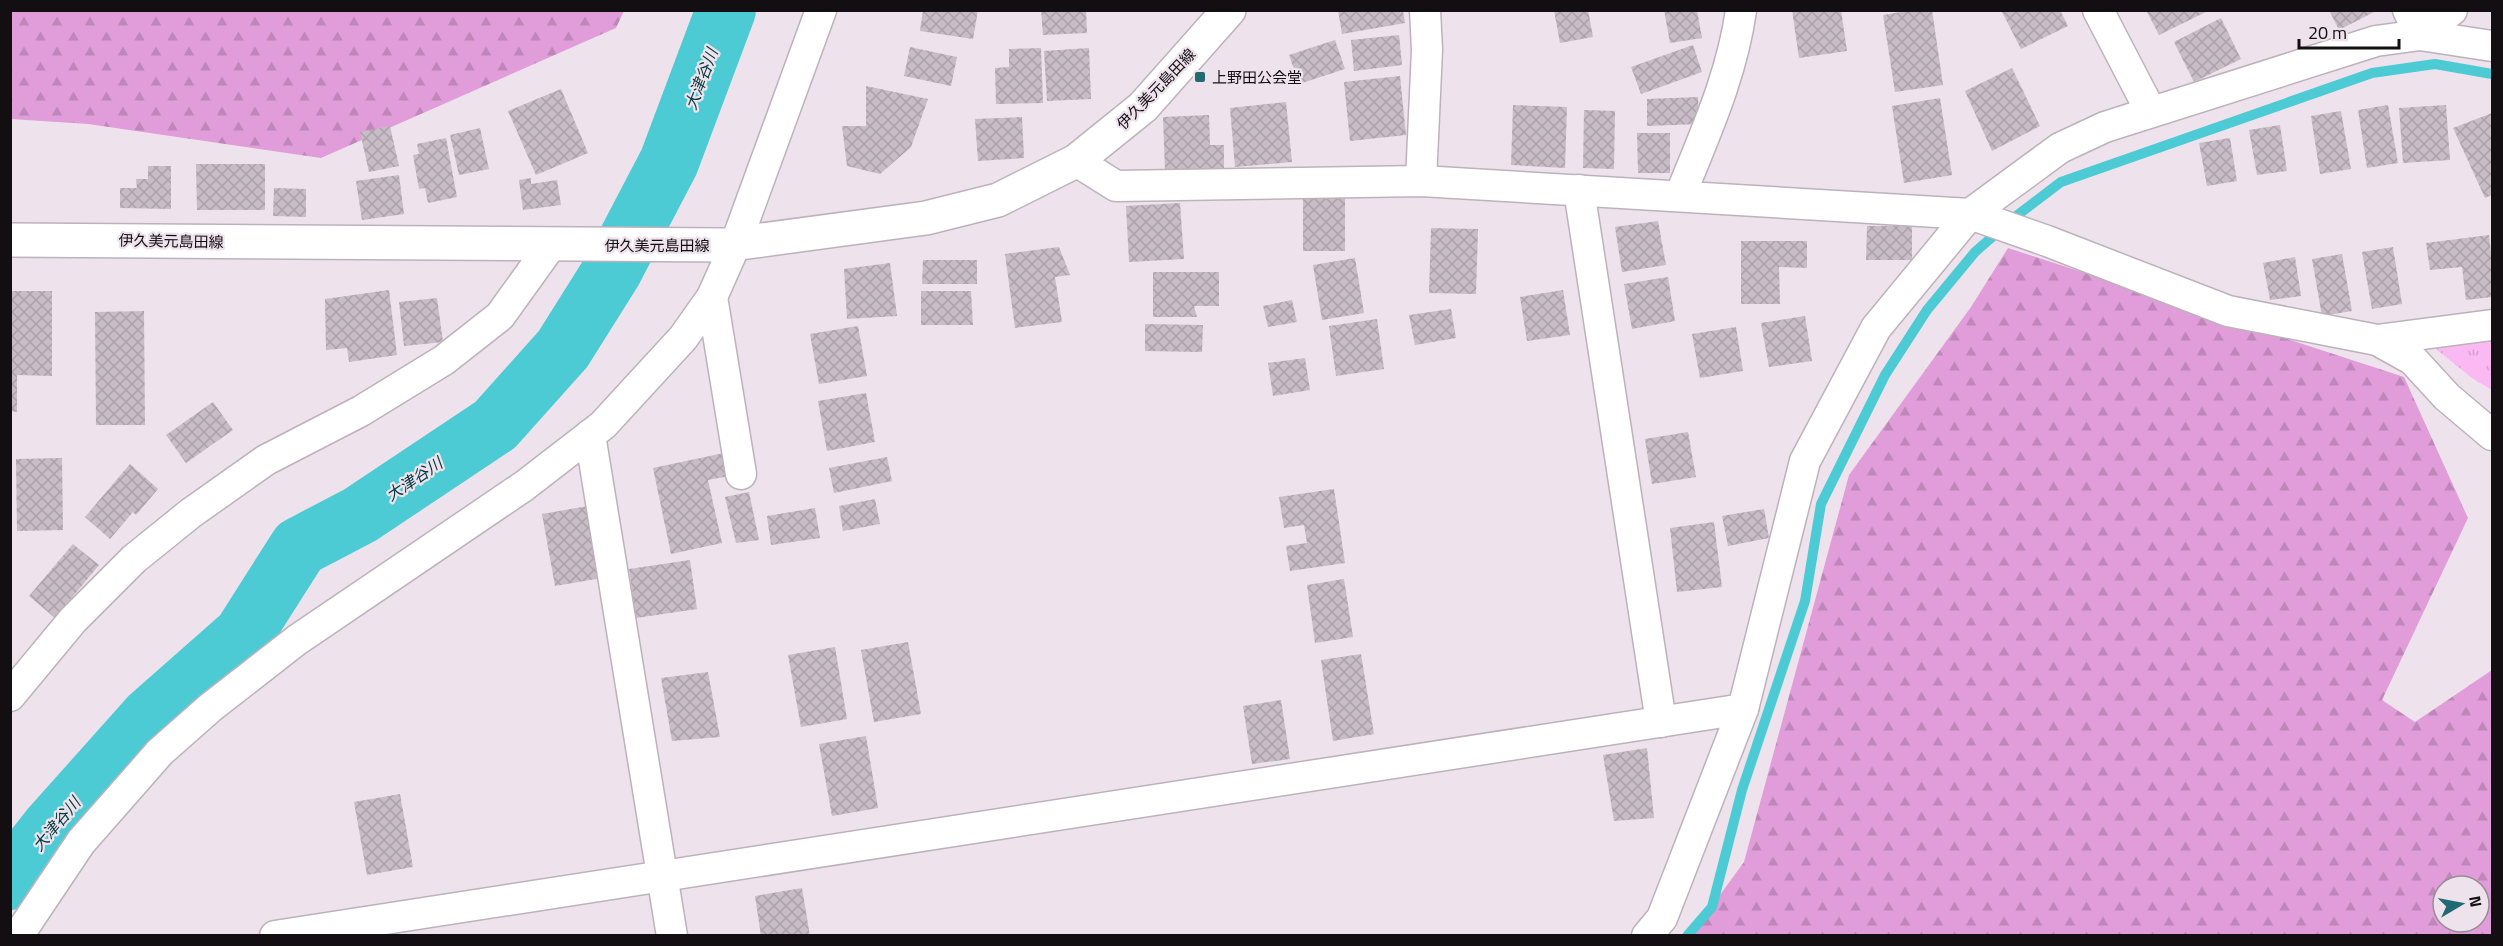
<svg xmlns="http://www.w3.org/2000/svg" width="2503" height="946" font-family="'Titillium Web','Noto Sans JP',sans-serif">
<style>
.forest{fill:url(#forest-firs);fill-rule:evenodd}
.park{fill:url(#park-tufts)}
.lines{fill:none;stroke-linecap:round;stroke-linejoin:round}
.stream{stroke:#4dcbd5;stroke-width:10}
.river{stroke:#4dcbd5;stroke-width:60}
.building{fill:url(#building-cross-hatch)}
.street-casing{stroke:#bdb2bb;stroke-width:33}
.secondary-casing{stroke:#bdb2bb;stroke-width:36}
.street{stroke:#fff;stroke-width:30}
.secondary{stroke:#fff;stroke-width:33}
.poi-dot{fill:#206b71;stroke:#eee3ec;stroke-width:2}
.labels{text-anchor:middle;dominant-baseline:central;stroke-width:4.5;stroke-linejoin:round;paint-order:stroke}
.poi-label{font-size:15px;fill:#120e11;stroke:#eee3ec;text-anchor:start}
.street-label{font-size:15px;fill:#120e11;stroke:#eee3ec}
.water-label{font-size:16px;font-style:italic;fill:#003b3f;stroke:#eee3ec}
</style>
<defs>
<pattern id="forest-firs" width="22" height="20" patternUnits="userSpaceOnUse" patternTransform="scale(1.5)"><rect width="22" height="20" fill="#e09dd9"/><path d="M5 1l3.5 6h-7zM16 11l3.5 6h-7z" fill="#bf86b9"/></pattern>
<pattern id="park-tufts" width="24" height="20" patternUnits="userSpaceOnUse" patternTransform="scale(1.5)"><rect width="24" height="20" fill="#fab9f3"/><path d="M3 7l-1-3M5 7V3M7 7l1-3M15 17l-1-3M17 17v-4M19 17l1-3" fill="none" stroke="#d59ecf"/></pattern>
<pattern id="building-cross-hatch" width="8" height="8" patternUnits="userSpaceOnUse" patternTransform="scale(1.5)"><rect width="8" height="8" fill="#c8bdc6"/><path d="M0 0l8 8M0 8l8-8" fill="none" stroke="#aba1a9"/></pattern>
</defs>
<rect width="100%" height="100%" fill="#eee3ec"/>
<g class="forest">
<path d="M10 11H624L616 28 321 158 88 124 11 119Z"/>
<path d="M2008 248 2404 377 2468 518 2382 700 2415 722 2492 670V935L1690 936 1744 862 1849 475 1971 307ZM2443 886H2479V922H2443Z"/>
</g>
<path class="park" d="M2492 339V390L2472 378 2431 345Z"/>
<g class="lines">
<path class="stream" d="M1687 936 1712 907 1742 790 1805 601 1821 504 1885 375 1927 310 1975 252 2015 217 2061 182 2372 73 2435 64 2492 74"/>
<path class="river" d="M10 880 50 829 150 717 243 635 299 547 360 515 495 425 563 349 612 271 669 162 726 10"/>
</g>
<g class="building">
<path d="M923 10H978L973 39 920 31Z"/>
<path d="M1041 10H1086L1087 33 1043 35Z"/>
<path d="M1338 10H1403L1405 23 1342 34Z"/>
<path d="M1554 10H1588L1593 37 1560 43Z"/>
<path d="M1664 10H1697L1702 38 1670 43Z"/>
<path d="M1792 10H1841L1847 51 1799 58Z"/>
<path d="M1912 10H1932L1943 85 1895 92 1883 15Z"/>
<path d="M2001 10H2060L2068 26 2021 49Z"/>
<path d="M2146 10H2205L2206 12 2159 35Z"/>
<path d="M2329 10H2378L2339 30Z"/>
<path d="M2221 18 2241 59 2194 82 2174 42Z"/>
<path d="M1399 35 1402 65 1354 71 1351 40Z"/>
<path d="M1335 40 1345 69 1299 84 1289 55Z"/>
<path d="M1693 45 1702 72 1641 94 1631 67Z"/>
<path d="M910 47 957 57 951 86 904 76Z"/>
<path d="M1041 48 1043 103 996 104 995 68 1009 67V49Z"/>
<path d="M1089 48 1091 99 1047 101 1044 51Z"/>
<path d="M2012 68 2040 126 1992 151 1965 91Z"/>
<path d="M1400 76 1406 135 1350 141 1344 82Z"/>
<path d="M866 86 928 99 911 147 880 174 847 166 842 126H866Z"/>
<path d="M561 89 588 153 536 175 508 111Z"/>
<path d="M1698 97 1699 124 1647 126V99Z"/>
<path d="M1940 98 1952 175 1904 183 1892 106Z"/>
<path d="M1286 102 1292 162 1235 167 1230 108Z"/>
<path d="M1513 105 1567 107 1565 168 1511 165Z"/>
<path d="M2388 105 2398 163 2367 168 2358 110Z"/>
<path d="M2446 105 2450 160 2403 163 2399 108Z"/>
<path d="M1584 110 1615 111 1614 169 1583 168Z"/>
<path d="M2341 111 2351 169 2320 174 2311 116Z"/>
<path d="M2492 113V195L2485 198 2453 128Z"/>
<path d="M1209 115 1210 145H1224V169L1165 171 1163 117Z"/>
<path d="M1022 117 1024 158 978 161 975 119Z"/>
<path d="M2280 125 2287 171 2257 175 2249 130Z"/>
<path d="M390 126 399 166 369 172 360 132Z"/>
<path d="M480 128 489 169 459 175 450 135Z"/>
<path d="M1637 133H1670V173H1638Z"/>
<path d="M446 138 457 197 428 203 425 188 419 189 413 155 419 154 417 144Z"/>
<path d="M2230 138 2237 181 2207 186 2199 143Z"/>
<path d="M196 164H265V210H197Z"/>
<path d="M148 166H171V209L120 208V188H137L136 179H148Z"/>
<path d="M399 175 404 214 362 220 356 181Z"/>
<path d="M531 178V184L557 180 561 205 523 210 519 180Z"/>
<path d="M274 188 306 189V217L273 216Z"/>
<rect x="1303" y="196" width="42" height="55"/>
<path d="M1180 203 1184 259 1129 262 1126 206Z"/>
<path d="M1658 221 1666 265 1622 272 1615 227Z"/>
<path d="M1867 226H1912V260H1866Z"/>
<path d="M1431 228 1478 229 1476 294 1429 293Z"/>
<path d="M2489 235 2492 261V297L2466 300 2462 267 2430 270 2426 243Z"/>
<path d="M1741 241H1807V268L1779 267 1780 304H1741Z"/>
<path d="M1059 247 1070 275 1055 277 1062 322 1015 328 1005 254Z"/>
<path d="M2393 247 2402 304 2372 309 2362 252Z"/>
<path d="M2342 254 2352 311 2322 316 2312 259Z"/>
<path d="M2295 257 2301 296 2270 300 2263 263Z"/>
<path d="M1355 258 1364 313 1322 320 1313 265Z"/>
<path d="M923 260H977V284H922Z"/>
<path d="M890 263 897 316 847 319 844 269Z"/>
<path d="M1153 272H1219V306H1194L1197 317H1153Z"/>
<path d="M1668 277 1675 321 1632 329 1624 284Z"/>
<path d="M389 290 397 355 349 362 347 348 326 350 325 299Z"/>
<path d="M1563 290 1570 335 1527 341 1520 297Z"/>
<path d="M10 291H52V376L17 375V412L10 411Z"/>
<path d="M921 291H971L973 325H921Z"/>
<path d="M437 298 443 342 404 346 399 302Z"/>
<path d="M1292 300 1297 322 1268 327 1263 306Z"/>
<path d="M1451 309 1456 338 1415 345 1409 315Z"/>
<path d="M144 311 145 425H96L95 312Z"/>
<path d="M1805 316 1812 361 1769 367 1761 323Z"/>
<path d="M1377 319 1384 369 1336 376 1329 326Z"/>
<path d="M1145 324 1203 325 1202 352 1145 351Z"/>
<path d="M858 326 867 376 819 384 810 334Z"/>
<path d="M1736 327 1743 371 1700 378 1692 334Z"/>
<path d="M1305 358 1310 390 1273 396 1268 363Z"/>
<path d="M866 393 875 442 827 451 818 401Z"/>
<path d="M213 402 233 430 186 463 166 435Z"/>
<path d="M1688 432 1696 477 1652 484 1645 439Z"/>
<path d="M724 453 729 476 708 480 722 543 671 554 653 468Z"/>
<path d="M887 457 892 481 834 493 829 468Z"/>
<path d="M62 458 63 530 17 531 16 459Z"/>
<path d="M130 464 158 489 136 515 133 512 110 539 85 517Z"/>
<path d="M1334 489 1345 563 1290 571 1286 546 1307 543 1304 525 1284 528 1279 497Z"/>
<path d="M749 492 759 540 736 543 725 497Z"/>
<path d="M875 499 880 524 843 531 839 506Z"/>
<path d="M588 506 602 578 555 586 542 514Z"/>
<path d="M815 508 820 538 771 545 767 516Z"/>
<path d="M1764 509 1769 538 1728 546 1722 516Z"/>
<path d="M1714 522 1722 587 1677 592 1670 528Z"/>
<path d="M73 544 99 565 55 618 29 596Z"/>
<path d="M690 560 697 609 636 618 629 569Z"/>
<path d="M1344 579 1353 637 1315 643 1307 585Z"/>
<path d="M908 642 921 714 874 722 861 650Z"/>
<path d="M835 647 847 719 801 727 788 655Z"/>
<path d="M1361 654 1374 734 1333 741 1321 660Z"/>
<path d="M708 672 720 737 672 741 661 678Z"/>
<path d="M1281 700 1290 759 1252 764 1243 706Z"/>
<path d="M866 736 878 808 832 816 819 744Z"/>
<path d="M1647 748 1654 818 1614 821 1603 755Z"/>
<path d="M400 794 413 867 367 875 354 802Z"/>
<path d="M802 888 810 936H761L755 896Z"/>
</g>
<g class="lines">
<g class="street-casing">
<g id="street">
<path d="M2098 10 2151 112"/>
<path d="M2408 10 2420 35 2452 10"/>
<path d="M1076 161 1116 186 1421 181 1970 214 2047 241 2228 311 2377 340 2413 360 2447 397 2492 435"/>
<path d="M1421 181 1427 50 1425 10"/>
<path d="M1579 190 1661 722"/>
<path d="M1680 196C1704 136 1732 76 1741 10"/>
<path d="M712 297 741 474"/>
<path d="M2377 340 2492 325"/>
<path d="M590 435 672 936"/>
<path d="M10 696 73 620 134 559 191 513 266 460 361 411 444 360 500 316 551 245"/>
<path d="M18 936 81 842 160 752 211 707 297 640 524 486 603 425 683 338 712 297 736 243 821 10"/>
<path d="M275 936 1743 709"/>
<path d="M1647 936 1662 918 1743 709 1805 461 1876 328 1970 214 2060 148 2105 127 2376 41 2420 35 2492 46"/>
</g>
</g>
<g class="secondary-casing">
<path id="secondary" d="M10 240 725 245 926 218 998 200 1076 161 1143 107 1229 10"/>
</g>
<use href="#street" class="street"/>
<use href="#secondary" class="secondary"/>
</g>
<rect class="poi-dot" x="1194" y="71" width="12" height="12" rx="3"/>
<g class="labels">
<g class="poi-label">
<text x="1212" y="77">上野田公会堂</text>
</g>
<g class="street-label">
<text transform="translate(1156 89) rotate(-46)">伊久美元島田線</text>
<text transform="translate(171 241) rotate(1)">伊久美元島田線</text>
<text x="657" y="245">伊久美元島田線</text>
</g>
<g class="water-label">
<text transform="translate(701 79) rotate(-69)">大津谷川</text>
<text transform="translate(414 479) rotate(-34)">大津谷川</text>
<text transform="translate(56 824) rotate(-50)">大津谷川</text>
</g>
</g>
<rect width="2503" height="946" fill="none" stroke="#120e11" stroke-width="24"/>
<g transform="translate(2461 904) rotate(80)"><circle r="28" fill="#eee3ec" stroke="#968e94" stroke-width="1.5"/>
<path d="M0-4.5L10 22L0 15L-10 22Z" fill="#206b71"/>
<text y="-9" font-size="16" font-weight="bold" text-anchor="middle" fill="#120e11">N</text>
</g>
<path d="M2299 39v9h100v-9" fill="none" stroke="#120e11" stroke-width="3"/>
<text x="2308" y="39" font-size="18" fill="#120e11" stroke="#eee3ec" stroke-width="4.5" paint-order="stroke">20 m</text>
</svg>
